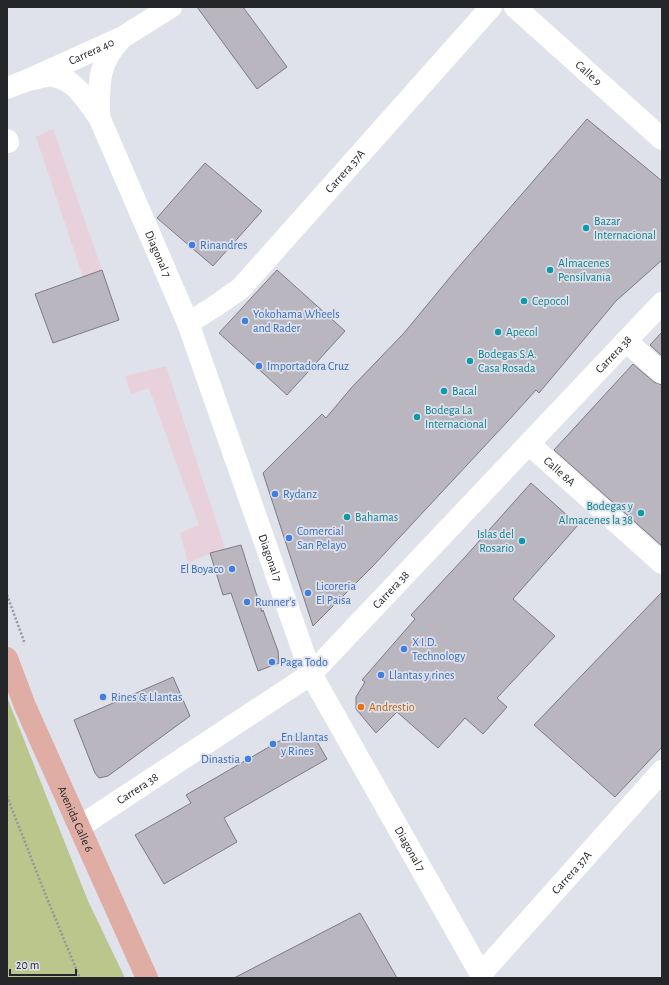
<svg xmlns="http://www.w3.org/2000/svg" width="669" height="985" font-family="'Alegreya Sans',sans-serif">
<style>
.commercial{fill:#e8d1db}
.green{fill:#bac68c}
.building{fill:#b9b6bf;stroke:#7e7b83}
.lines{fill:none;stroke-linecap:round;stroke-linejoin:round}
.path{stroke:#95969e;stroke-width:2.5;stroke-dasharray:2 2;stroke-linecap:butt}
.minor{stroke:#fff;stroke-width:22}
.major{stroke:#dfada4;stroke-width:22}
.culture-dot{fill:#0f9aa8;stroke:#dfe1eb;stroke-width:1.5}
.shop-dot{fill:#3f7fe0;stroke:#dfe1eb;stroke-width:1.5}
.food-dot{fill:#e8710a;stroke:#dfe1eb;stroke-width:1.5}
.labels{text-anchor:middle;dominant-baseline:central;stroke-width:3.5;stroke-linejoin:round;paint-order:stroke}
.street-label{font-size:12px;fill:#252629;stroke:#dfe1eb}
.culture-label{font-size:12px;fill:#0d838f;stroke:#dfe1eb;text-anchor:start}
.shop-label{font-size:12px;fill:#366cbe;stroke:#dfe1eb;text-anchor:start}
.food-label{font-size:12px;fill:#c56008;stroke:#dfe1eb;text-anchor:start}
</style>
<rect width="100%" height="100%" fill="#dfe1eb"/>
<g class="commercial">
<path d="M53 129 102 270 83 277 36 137Z"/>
<path d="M166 366 225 549 210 553 188 563 180 533 199 525 149 388 131 394 125 376Z"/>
</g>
<path class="green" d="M7 697 88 901 125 978H7Z"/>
<g class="building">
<path d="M197 7H243L287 67 257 89Z"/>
<path d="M587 119 662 181V260L616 301 539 393 536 390 508 421 372 567 313 626 263 473 322 414 326 418 352 387 404 333 456 270Z"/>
<path d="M205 163 262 211 213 266 157 218Z"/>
<path d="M102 270 119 320 53 343 35 294Z"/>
<path d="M277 270 345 331 287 395 219 333Z"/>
<path d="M662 332V356L650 345Z"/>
<path d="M633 364 654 382 662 385V546L554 450Z"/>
<path d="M531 483 578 525 513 599 555 636 497 698 507 707 483 734 465 718 438 748 397 712 376 733 356 709V697L365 682 362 680 415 619 411 615 465 557Z"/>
<path d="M241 545 262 612 263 610 278 651 279 663 258 671 231 593 223 595 210 553Z"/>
<path d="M662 592V747L615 797 534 725Z"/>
<path d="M173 677 190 716 108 776 99 778 95 773 74 720Z"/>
<path d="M288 736 315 738 327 759 224 818 237 842 164 884 135 835 191 803 186 795Z"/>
<path d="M360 913 397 978H234Z"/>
</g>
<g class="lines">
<g class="path">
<path d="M7 595 25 644"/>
<path d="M7 796 46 896 80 978"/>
</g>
<g class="minor">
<path id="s1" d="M515 7 662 139"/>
<path id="s2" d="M28 80C36 79 46 75 53 76 75 79 87 101 99 117L188 323 311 674 483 978"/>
<path id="s3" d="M7 88 28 80 123 37 171 7"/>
<path d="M99 117C99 84 97 64 121 39"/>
<path d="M7 140 8 142"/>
<path id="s4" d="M188 323 214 307 241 288 491 7"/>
<path d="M626 341 662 373"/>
<path id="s5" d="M529 444 662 563"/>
<path id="s6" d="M79 827 311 674 662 303"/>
<path id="s7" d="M481 974 662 771"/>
</g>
<path class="major" id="s8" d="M7 658 25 706 147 978"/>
</g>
<g class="culture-dot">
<circle cx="586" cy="228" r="4"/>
<circle cx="550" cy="270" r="4"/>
<circle cx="524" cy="301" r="4"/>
<circle cx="498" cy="332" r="4"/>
<circle cx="470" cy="361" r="4"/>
<circle cx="444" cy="391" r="4"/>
<circle cx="417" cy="417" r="4"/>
<circle cx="641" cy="513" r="4"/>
<circle cx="347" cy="517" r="4"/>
<circle cx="522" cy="541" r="4"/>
</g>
<g class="shop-dot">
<circle cx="192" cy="245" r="4"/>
<circle cx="245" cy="321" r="4"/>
<circle cx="259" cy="366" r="4"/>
<circle cx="275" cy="494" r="4"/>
<circle cx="289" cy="538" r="4"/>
<circle cx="232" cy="569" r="4"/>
<circle cx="308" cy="593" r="4"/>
<circle cx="247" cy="602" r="4"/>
<circle cx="404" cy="649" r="4"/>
<circle cx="272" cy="662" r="4"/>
<circle cx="381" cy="675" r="4"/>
<circle cx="103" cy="697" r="4"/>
<circle cx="273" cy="744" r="4"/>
<circle cx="248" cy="759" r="4"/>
</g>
<circle class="food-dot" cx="361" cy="707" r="4"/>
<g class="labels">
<g class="street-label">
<text stroke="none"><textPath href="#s3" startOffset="92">Carrera 40</textPath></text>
<text stroke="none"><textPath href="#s1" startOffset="99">Calle 9</textPath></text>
<text stroke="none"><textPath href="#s4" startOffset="220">Carrera 37A</textPath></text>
<text stroke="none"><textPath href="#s2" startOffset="238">Diagonal 7</textPath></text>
<text stroke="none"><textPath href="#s6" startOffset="718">Carrera 38</textPath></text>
<text stroke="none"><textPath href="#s5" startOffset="41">Calle 8A</textPath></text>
<text stroke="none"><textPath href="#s2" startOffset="562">Diagonal 7</textPath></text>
<text stroke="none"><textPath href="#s6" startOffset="394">Carrera 38</textPath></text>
<text stroke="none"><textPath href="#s6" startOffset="70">Carrera 38</textPath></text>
<text stroke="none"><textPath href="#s8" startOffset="175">Avenida Calle 6</textPath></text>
<text stroke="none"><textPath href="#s2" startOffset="886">Diagonal 7</textPath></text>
<text stroke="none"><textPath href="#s7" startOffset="136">Carrera 37A</textPath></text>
</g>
<g class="culture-label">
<text x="594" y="221">Bazar<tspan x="594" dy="14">Internacional</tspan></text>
<text x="558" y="263">Almacenes<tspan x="558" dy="14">Pensilvania</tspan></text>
<text x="532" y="301">Cepocol</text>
<text x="506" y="332">Apecol</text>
<text x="478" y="354">Bodegas S.A.<tspan x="478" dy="14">Casa Rosada</tspan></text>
<text x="452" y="391">Bacal</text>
<text x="425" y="410">Bodega La<tspan x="425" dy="14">Internacional</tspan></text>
<text x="633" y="506" text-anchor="end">Bodegas y<tspan x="633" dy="14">Almacenes la 38</tspan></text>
<text x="355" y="517">Bahamas</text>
<text x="514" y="534" text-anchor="end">Islas del<tspan x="514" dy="14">Rosario</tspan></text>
</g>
<g class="shop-label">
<text x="200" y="245">Rinandres</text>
<text x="253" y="314">Yokohama Wheels<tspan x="253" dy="14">and Rader</tspan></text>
<text x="267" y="366">Importadora Cruz</text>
<text x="283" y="494">Rydanz</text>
<text x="297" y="531">Comercial<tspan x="297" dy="14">San Pelayo</tspan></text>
<text x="224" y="569" text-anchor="end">El Boyaco</text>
<text x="316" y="586">Licoreria<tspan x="316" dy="14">El Paisa</tspan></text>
<text x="255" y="602">Runner's</text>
<text x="412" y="642">X I.D.<tspan x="412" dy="14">Technology</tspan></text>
<text x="280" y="662">Paga Todo</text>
<text x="389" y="675">Llantas y rines</text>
<text x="111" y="697">Rines &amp; Llantas</text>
<text x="281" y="737">En Llantas<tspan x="281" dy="14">y Rines</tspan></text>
<text x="240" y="759" text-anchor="end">Dinastia</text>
</g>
<g class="food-label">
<text x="369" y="707">Andrestio</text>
</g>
</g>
<rect width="669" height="985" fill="none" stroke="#252629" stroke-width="16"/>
<path d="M10 969v6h66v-6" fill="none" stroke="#252629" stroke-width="2"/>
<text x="16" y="969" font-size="12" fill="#252629" stroke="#dfe1eb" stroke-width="3" paint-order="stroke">20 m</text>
</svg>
